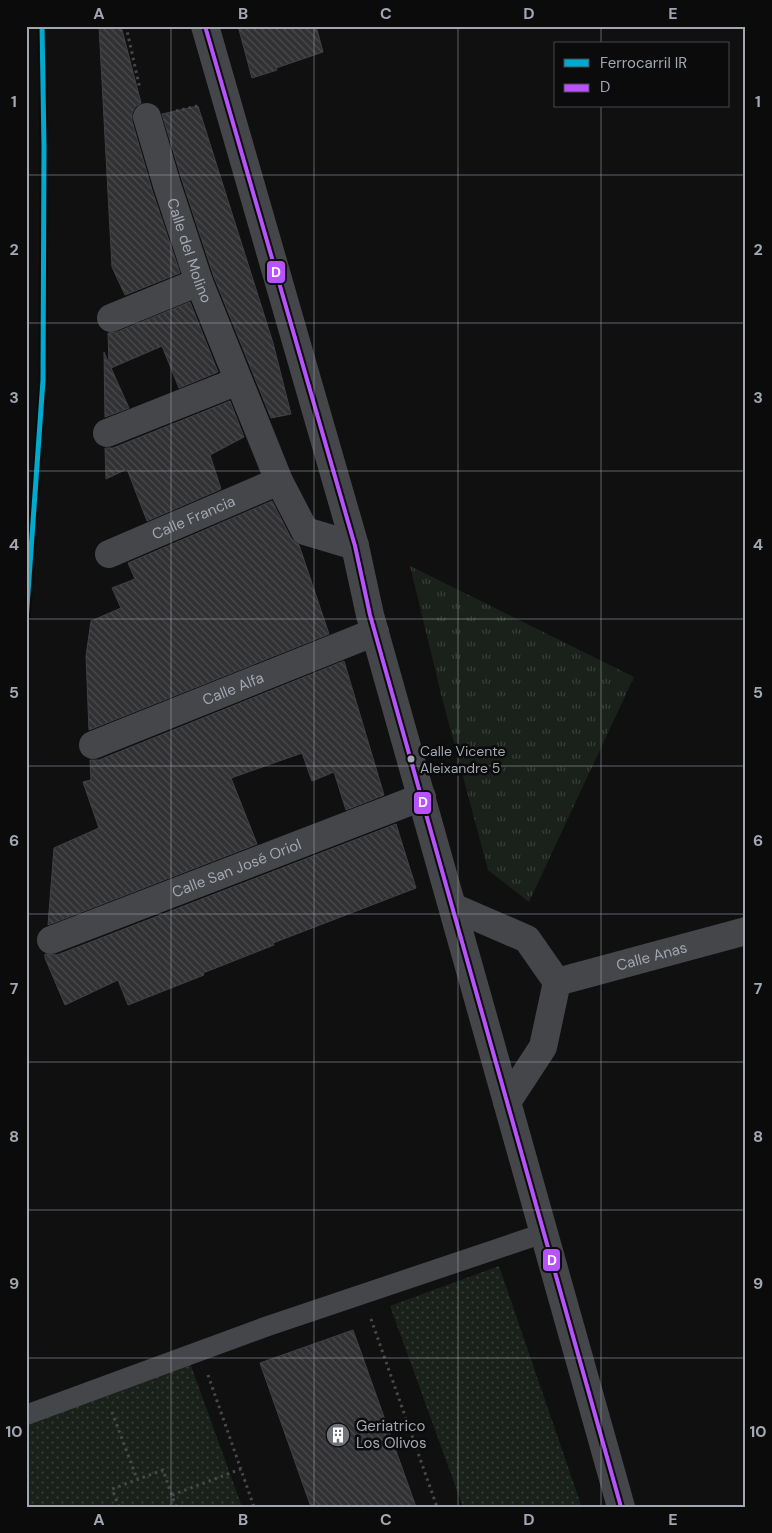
<svg xmlns="http://www.w3.org/2000/svg" width="772" height="1533" font-family="'DM Sans',sans-serif">
<style>
.grass{fill:url(#grass-tufts)}
.garden{fill:url(#garden-dots)}
.building{fill:url(#building-back-hatch);stroke:#404144}
.lines{fill:none;stroke-linecap:round;stroke-linejoin:round}
.path{stroke:#46484b;stroke-width:3;stroke-dasharray:2.5 4;stroke-linecap:butt}
.lane{stroke:#454649;stroke-width:20}
.street{stroke:#454649;stroke-width:28}
.bus-1-casing{stroke:#0b0b0c;stroke-width:8}
.bus-1{stroke:#b852fd;stroke-width:4}
.rail-1-casing{stroke:#0b0b0c;stroke-width:9}
.rail-1{stroke:#00a9ce;stroke-width:5}
.grid{fill:none;stroke:#a2a7b1;stroke-width:1;stroke-opacity:0.55}
.bus-dot{fill:#a2a7b1;stroke:#0b0b0c;stroke-width:2}
.labels{text-anchor:middle;dominant-baseline:central;stroke-width:5;stroke-linejoin:round;paint-order:stroke}
.bus-label{font-size:14px;fill:#a2a7b1;stroke:#0b0b0c;text-anchor:start}
.street-label{font-size:15px;fill:#a2a7b1;stroke:#0b0b0c}
.poi-label{font-size:15px;fill:#a2a7b1;stroke:#0b0b0c;text-anchor:start}
.line-badge{stroke:#0b0b0c;stroke-width:2}
.badge-label{font-size:14px;text-anchor:middle;font-weight:bold;fill:#fff}
.neatline{fill:none;stroke:#a2a7b1;stroke-width:2}
.grid-label{font-size:16px;text-anchor:middle;font-weight:bold;fill:#a2a7b1}
</style>
<defs>
<pattern id="grass-tufts" width="24" height="20" patternUnits="userSpaceOnUse" patternTransform="scale(1.25)"><rect width="24" height="20" fill="#1a211b"/><path d="M3 7l-1-3M5 7V3M7 7l1-3M15 17l-1-3M17 17v-4M19 17l1-3" fill="none" stroke="#383e3a"/></pattern>
<pattern id="garden-dots" width="8" height="8" patternUnits="userSpaceOnUse" patternTransform="scale(1.25)"><rect width="8" height="8" fill="#1a211b"/><path d="M2 2h.1M6 6h.1" fill="none" stroke="#383e3a" stroke-width="1.8" stroke-linecap="round"/></pattern>
<pattern id="building-back-hatch" width="6" height="6" patternUnits="userSpaceOnUse" patternTransform="scale(1.25)"><rect width="6" height="6" fill="#313133"/><path d="M-1 5l2 2M0 0l6 6M5-1l2 2" fill="none" stroke="#4c4c4e"/></pattern>
</defs>
<rect width="100%" height="100%" fill="#101011"/>
<path class="grass" d="M410 566 634 677 529 902 488 870 442 698Z"/>
<g class="garden">
<path d="M499 1266 581 1505 577 1507H463L390 1306Z"/>
<path d="M190 1363 242 1507H26V1420Z"/>
</g>
<g class="building">
<path d="M99 26H121L141 103 135 107 132 113V121L152 190 180 273 125 295 112 267Z"/>
<path d="M238 26H316L323 52 276 68 277 70 252 78Z"/>
<path d="M198 106 273 343 291 414 271 418 214 277 182 180 162 114Z"/>
<path d="M190 302 218 372 179 388 162 346 111 368 129 408 105 417 104 352 109 364 108 333 117 332Z"/>
<path d="M230 401 244 437 210 455 221 489 147 521 127 469 106 479 105 448H113Z"/>
<path d="M272 501 291 538 299 545 329 634 89 730 86 656 91 621 121 608 112 588 135 579 128 563Z"/>
<path d="M344 661 384 795 346 810 334 772 312 781 302 753 231 778 257 844 48 925 54 848 99 828 83 782 91 780 90 760H99Z"/>
<path d="M396 824 416 888 273 943 274 945 203 973 204 975 128 1005 118 980 65 1005 45 958V954L57 955Z"/>
<path d="M353 1330 416 1507H311L260 1363Z"/>
</g>
<g class="lines">
<g class="path">
<path d="M126 26 140 89"/>
<path d="M176 111 197 106"/>
<path d="M371 1319 437 1507"/>
<path d="M208 1375 254 1507"/>
<path d="M112 1412 137 1479"/>
<path d="M172 1495 241 1469"/>
<path d="M119 1507 112 1489 163 1470 176 1507"/>
</g>
<path class="lane" d="M26 1415 265 1327 544 1233"/>
<g class="street">
<path d="M205 26 355 546 370 615 621 1507"/>
<path id="s1" d="M147 117 167 185 199 282 279 481 305 531 355 546"/>
<path d="M111 318 199 282"/>
<path d="M107 433 238 381"/>
<path id="s2" d="M109 554 279 481"/>
<path id="s3" d="M93 745 375 632"/>
<path d="M453 907 527 939 557 982 543 1047 507 1102"/>
<path id="s4" d="M51 940 422 797"/>
<path id="s5" d="M557 982 746 931"/>
</g>
<g class="bus-1-casing">
<path id="bus-1" d="M205 26 355 546 370 615 621 1507"/>
</g>
<use href="#bus-1" class="bus-1"/>
<g class="rail-1-casing">
<path id="rail-1" d="M26 621 43 380 44 147 42 26"/>
</g>
<use href="#rail-1" class="rail-1"/>
</g>
<path class="grid" d="M171 26V1507M314 26V1507M458 26V1507M601 26V44M601 106V1507M26 175H746M26 323H746M26 471H746M26 619H746M26 766H746M26 914H746M26 1062H746M26 1210H746M26 1358H746"/>
<defs>
<g id="building-disc" transform="scale(1.25)"><circle r="9.5" fill="#6f7279" stroke="#0b0b0c"/><path d="M-4-6H4V6H1V3H-1V6H-4ZM-2.5-4.3h1.7v1.8h-1.7ZM.8-4.3h1.7v1.8H.8ZM-2.5-1h1.7V.8h-1.7ZM.8-1h1.7V.8H.8Z" fill="#fff"/></g>
</defs>
<g fill-rule="evenodd">
<use href="#building-disc" x="338" y="1435"/>
</g>
<circle class="bus-dot" cx="411" cy="759" r="4.5"/>
<g class="labels">
<g class="bus-label">
<text x="420" y="751">Calle Vicente<tspan x="420" dy="17">Aleixandre 5</tspan></text>
</g>
<g class="street-label">
<text stroke="none"><textPath href="#s1" startOffset="140">Calle del Molino</textPath></text>
<text stroke="none"><textPath href="#s2" startOffset="92">Calle Francia</textPath></text>
<text stroke="none"><textPath href="#s3" startOffset="151">Calle Alfa</textPath></text>
<text stroke="none"><textPath href="#s4" startOffset="199">Calle San José Oriol</textPath></text>
<text stroke="none"><textPath href="#s5" startOffset="98">Calle Anas</textPath></text>
</g>
<g class="poi-label">
<text x="356" y="1426">Geriatrico<tspan x="356" dy="17">Los Olivos</tspan></text>
</g>
</g>
<g class="line-badge">
<rect x="266" y="260" width="20" height="24" rx="5" fill="#b852fd"/>
<rect x="413" y="791" width="19" height="24" rx="5" fill="#b852fd"/>
<rect x="542" y="1248" width="19" height="24" rx="5" fill="#b852fd"/>
</g>
<g class="badge-label">
<text x="276" y="277">D</text>
<text x="423" y="807">D</text>
<text x="552" y="1265">D</text>
</g>
<rect width="772" height="1533" fill="none" stroke="#0b0b0c" stroke-width="55"/>
<rect x="554" y="42" width="175" height="65" fill="#0b0b0c" stroke="#47494e"/>
<rect x="564" y="59" width="25" height="8" fill="#00a9ce" stroke="#47494e"/>
<text x="600" y="68" font-size="15" fill="#a2a7b1">Ferrocarril IR</text>
<rect x="564" y="84" width="25" height="8" fill="#b852fd" stroke="#47494e"/>
<text x="600" y="92" font-size="15" fill="#a2a7b1">D</text>
<rect x="28" y="28" width="716" height="1478" class="neatline"/>
<g class="grid-label">
<text x="99" y="19">A</text>
<text x="243" y="19">B</text>
<text x="386" y="19">C</text>
<text x="529" y="19">D</text>
<text x="673" y="19">E</text>
<text x="14" y="107">1</text>
<text x="758" y="107">1</text>
<text x="14" y="255">2</text>
<text x="758" y="255">2</text>
<text x="14" y="403">3</text>
<text x="758" y="403">3</text>
<text x="14" y="550">4</text>
<text x="758" y="550">4</text>
<text x="14" y="698">5</text>
<text x="758" y="698">5</text>
<text x="14" y="846">6</text>
<text x="758" y="846">6</text>
<text x="14" y="994">7</text>
<text x="758" y="994">7</text>
<text x="14" y="1142">8</text>
<text x="758" y="1142">8</text>
<text x="14" y="1289">9</text>
<text x="758" y="1289">9</text>
<text x="14" y="1437">10</text>
<text x="758" y="1437">10</text>
<text x="99" y="1525">A</text>
<text x="243" y="1525">B</text>
<text x="386" y="1525">C</text>
<text x="529" y="1525">D</text>
<text x="673" y="1525">E</text>
</g>
</svg>
